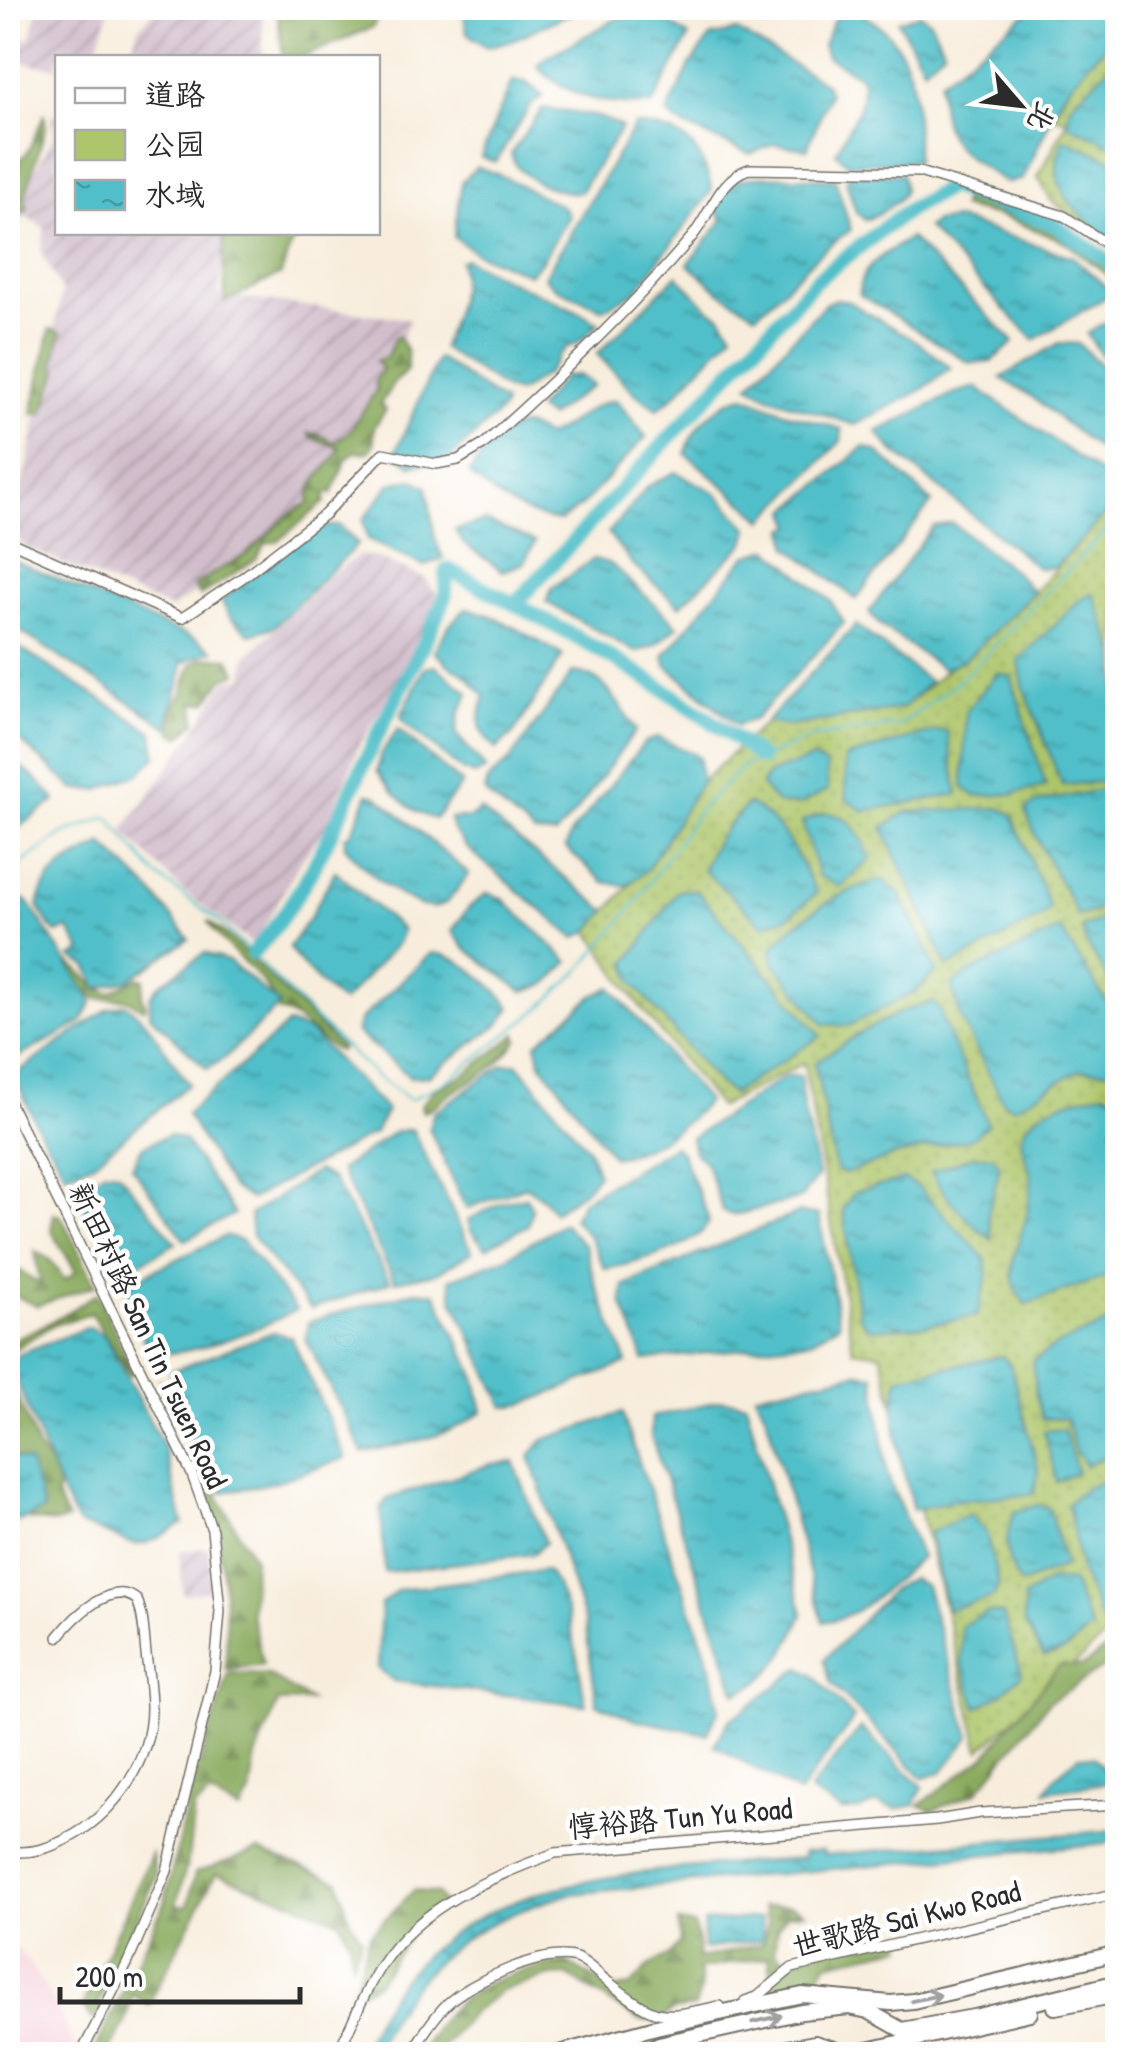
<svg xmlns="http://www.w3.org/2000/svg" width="1125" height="2062" font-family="'Patrick Hand','LXGW WenKai TC',sans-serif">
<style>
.built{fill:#f5cfda}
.industrial{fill:url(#industrial-furrows)}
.green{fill:url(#green-dots);stroke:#6c784b;stroke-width:2.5}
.forest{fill:url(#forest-firs);stroke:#5a6b45;stroke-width:2.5}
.water{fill:url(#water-ripples);stroke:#3e757a;stroke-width:2.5}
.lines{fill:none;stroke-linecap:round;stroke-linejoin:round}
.stream{stroke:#51bfc9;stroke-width:2.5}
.river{stroke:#51bfc9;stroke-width:15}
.street-casing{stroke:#736f69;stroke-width:12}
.primary-casing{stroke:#736f69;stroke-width:18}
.street{stroke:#fff;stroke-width:9}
.primary{stroke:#fff;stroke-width:14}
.oneway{stroke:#a0a0a0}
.labels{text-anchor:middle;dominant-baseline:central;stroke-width:9;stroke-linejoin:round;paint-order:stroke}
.street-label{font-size:30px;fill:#2b2b2b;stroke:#fff}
</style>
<defs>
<pattern id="industrial-furrows" width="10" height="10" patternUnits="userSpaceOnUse" patternTransform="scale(2.5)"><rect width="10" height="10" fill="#d1bdcb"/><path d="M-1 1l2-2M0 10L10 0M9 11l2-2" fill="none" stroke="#aa9aa5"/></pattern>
<pattern id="green-dots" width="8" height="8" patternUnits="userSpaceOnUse" patternTransform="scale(2.5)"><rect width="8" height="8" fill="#aec66b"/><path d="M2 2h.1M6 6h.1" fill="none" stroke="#96aa5d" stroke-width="1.8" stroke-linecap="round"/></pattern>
<pattern id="forest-firs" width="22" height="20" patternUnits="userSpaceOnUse" patternTransform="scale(2.5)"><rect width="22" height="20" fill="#8aab5f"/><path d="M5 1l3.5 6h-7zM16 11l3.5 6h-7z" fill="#718b4f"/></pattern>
<pattern id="water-ripples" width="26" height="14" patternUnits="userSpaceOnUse" patternTransform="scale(2.5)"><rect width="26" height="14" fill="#51bfc9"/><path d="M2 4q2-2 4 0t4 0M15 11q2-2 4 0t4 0" fill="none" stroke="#439ba3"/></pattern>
</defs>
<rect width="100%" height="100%" fill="#fff"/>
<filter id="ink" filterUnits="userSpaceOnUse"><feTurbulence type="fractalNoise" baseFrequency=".01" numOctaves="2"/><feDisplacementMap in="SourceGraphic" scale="20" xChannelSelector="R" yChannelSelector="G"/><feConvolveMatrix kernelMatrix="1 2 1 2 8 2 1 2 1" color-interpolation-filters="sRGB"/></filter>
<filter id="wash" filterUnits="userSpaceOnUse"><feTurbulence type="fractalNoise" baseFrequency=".0048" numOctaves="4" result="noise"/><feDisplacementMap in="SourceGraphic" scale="40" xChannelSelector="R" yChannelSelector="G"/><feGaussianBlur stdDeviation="2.25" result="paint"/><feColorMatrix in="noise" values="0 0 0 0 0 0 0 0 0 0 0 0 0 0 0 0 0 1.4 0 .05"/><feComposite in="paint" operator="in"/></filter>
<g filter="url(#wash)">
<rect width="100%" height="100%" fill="#f8eddc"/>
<path class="built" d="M8 1939 24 1956 51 1997 75 2047 71 2054H8Z"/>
<g class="industrial">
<path d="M38 8H110L97 47 96 57 58 58 57 68 8 60V35L30 39Z"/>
<path d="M158 8H263V57H129L138 28Z"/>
<path d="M57 114 58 232 229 233 218 295 410 319 372 412 331 476 274 539 171 609 25 547 8 531 27 467 62 291 41 251 45 228 14 209 54 135 51 115Z"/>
<path d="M359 555 378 558 425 578 440 599 398 683 359 745 327 827 301 860 254 945 181 889 123 831 192 735 226 680 243 678 246 657 330 576Z"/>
<path d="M208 1548 213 1590 183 1594 179 1551Z"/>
</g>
<g class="green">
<path d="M1104 8H1117V253L1051 200 1038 177 1068 120 1052 116 1071 84 1117 30Z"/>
<path d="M1117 490V1626L980 1750 881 1354 853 1350 804 1063 719 1107 633 997 589 931 635 879 701 782 766 722 793 725 903 708 1031 595 1112 507Z"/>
</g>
<g class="forest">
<path d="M277 8H381L373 27 303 57H283Z"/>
<path d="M44 116 46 127 24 199 28 208 17 221 8 192V171L27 153Z"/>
<path d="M964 199 983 206 1035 214 1056 229 1086 241 1095 258 1117 275V282L1068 244 1052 236 1006 218 961 207Z"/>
<path d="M223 233V232L295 233 281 274 225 302Z"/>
<path d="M50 329 61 333 54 365 58 371 43 413 32 414Z"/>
<path d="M398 336 407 351V370L394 383 380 404 386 410 374 427V444L369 452H354L346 460 332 494 325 493V502L278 541 266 543 256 559 200 596 194 586C211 573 230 565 248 553 266 539 287 511 309 504 311 472 327 475 340 448L311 437 309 433 319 434 335 443 350 431 377 389 375 382 382 369 376 361 387 357 394 339Z"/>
<path d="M203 658H229L237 673 223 678 207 702 194 703 196 722 181 736 172 733 173 706 182 695 191 665Z"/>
<path d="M208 921 229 937 341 1048 339 1051C318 1043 303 1017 278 1011 270 975 226 954 208 921Z"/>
<path d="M61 957C81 968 89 984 110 993L138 978 144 979 142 997 146 1006 143 1009 127 999H98L75 986Z"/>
<path d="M517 1034 518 1039C500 1067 476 1078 449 1094 439 1100 435 1108 423 1112L421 1105 433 1091 465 1074Z"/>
<path d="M54 1213 61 1216 96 1285 37 1306 8 1293V1263L40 1284 35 1251 50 1260 65 1280 76 1272 51 1230Z"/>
<path d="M97 1293 134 1373 130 1375 91 1313 51 1326 8 1353V1342L57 1319Z"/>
<path d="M8 1373 39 1450 59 1477 56 1497 68 1520 56 1523 29 1520 35 1506 12 1454H8V1437L17 1430 8 1411Z"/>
<path d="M160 1381 178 1384 208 1444 218 1497 254 1559 251 1614 263 1665 226 1669C228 1595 221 1522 194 1452 185 1428 171 1404 160 1381Z"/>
<path d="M1117 1641V1659L1049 1702 977 1792 932 1811 919 1805 984 1757 1059 1666H1083Z"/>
<path d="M229 1673 268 1675 310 1701 278 1702 256 1757 250 1794 240 1811 210 1795 194 1808 188 1861 176 1905 188 1906 195 1873 258 1850 339 1881 349 1919 362 1938 352 1964 349 1940 340 1921 216 1873 149 2004 132 1995 124 2025 107 2054H93L164 1905 190 1793Z"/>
<path d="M152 1854 156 1878 99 2002 105 2016 92 2019 82 2006Z"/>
<path d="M414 1890 438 1894 444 1905 423 1916 377 1983 356 1994 353 1991 370 1934Z"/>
<path d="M762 1906H792L804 1912 787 1914 777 1928 774 1951 787 1961 840 1943 869 1945 878 1940 900 1938 904 1946 827 1963C812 1990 804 1991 774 1987L768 1957 699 1969 701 1989 695 2007 672 2011 662 2019 639 2021 567 1975 550 1976 501 1991 472 2013 436 2054H419C453 1987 497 1975 566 1962L613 1989 631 1986 650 1965 668 1956 680 1943 678 1922 694 1925 698 1940V1959L762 1944 768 1922Z"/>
</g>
<g class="water">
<path d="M463 8H582L512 40 487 47 467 33Z"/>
<path d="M1033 8H1106L1117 25V36L1086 65 1061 97 1023 179 1007 183C957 151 940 145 940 81Z"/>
<path d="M856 11C919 41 917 99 916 161L848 164 836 153C847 127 869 104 860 76L827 57 823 45 837 13Z"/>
<path d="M920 14 931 22 944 50 924 68 898 21Z"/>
<path d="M641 15 667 22 689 37 652 105C609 106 569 98 538 67L544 59 618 18Z"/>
<path d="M737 31 825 83 829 94 807 149 774 144 750 154 681 125 667 114 690 65 711 37Z"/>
<path d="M1117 60V147L1067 124 1070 105Z"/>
<path d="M512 81 525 82 543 96 530 106 496 162 481 157Z"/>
<path d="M543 108 599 117 622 127 580 192C557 195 516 177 511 153Z"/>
<path d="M635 125C682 129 701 143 712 190L636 291 604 309 556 288 544 277Z"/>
<path d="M1064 139 1117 162V245C1082 215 1040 191 1064 139Z"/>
<path d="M477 167 498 174 563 207 569 216 541 262 529 274 476 253 454 237 462 181Z"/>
<path d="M852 174H902C902 177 905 187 904 190 901 203 876 216 865 220L856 212 846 180Z"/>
<path d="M763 176 835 179 851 230C814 253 789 287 756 314L720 292 688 264 723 220 717 211 721 198 734 181Z"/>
<path d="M955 219 1073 257 1113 293 1034 340 927 228 935 222Z"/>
<path d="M910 238 1014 342 991 362 970 363 859 294C859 265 888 252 910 238Z"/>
<path d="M466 259C509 284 558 298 599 323L578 343 565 348 547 373 519 393 507 390 442 348C451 319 466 291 460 261Z"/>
<path d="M677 275 709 309 721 316 733 333 673 397 658 409 637 395 597 354Z"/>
<path d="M836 299 847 301 919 343 951 368 923 389 855 425 773 398 749 385 826 303Z"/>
<path d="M1117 315V377L1087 334Z"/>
<path d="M1059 343 1079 344 1102 366 1117 387V464L1031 396 1001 378Z"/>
<path d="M438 358 504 403 502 410 448 460 411 465 395 453Z"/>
<path d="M579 375 593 385 549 417 537 409 565 376Z"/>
<path d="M976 387 1116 484 1115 504 1055 567 1038 568 891 449 877 432 955 393Z"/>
<path d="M744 396 792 415 842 429 841 441 764 520 686 454C689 429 721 400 744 396Z"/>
<path d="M616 400 646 437 583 504 561 521C525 517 495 498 469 473 479 458 504 424 524 426 532 427 540 433 547 436 571 426 591 403 616 400Z"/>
<path d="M864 447 877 451 932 502 856 599 789 547 786 529 793 525 788 510Z"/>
<path d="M676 472 716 493 749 529 745 543 680 606 634 566 608 533 648 486Z"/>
<path d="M412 479 427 487 435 539 443 558 424 566 368 539 363 520 390 484Z"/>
<path d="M485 521 535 542 524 563 503 571 464 544 455 530Z"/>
<path d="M952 523 1013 570 1034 592 966 659 943 669 880 625 869 612 933 527Z"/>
<path d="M318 526H340L358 544 274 627 250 634 230 617 221 600Z"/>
<path d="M769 549 831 601 844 623 755 719 737 725 666 665 664 656 746 556Z"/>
<path d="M8 558 196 639 213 650 182 663C183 692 168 698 169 728L8 623Z"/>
<path d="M594 559 611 564 678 626 656 645 636 652 546 602 553 587Z"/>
<path d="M1093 593 1117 656V781L1062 785 1023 685 1019 660 1082 598Z"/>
<path d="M467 608 497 618 563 655 514 733 496 749C476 731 477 720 485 696L465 674 448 665 434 651 450 624Z"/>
<path d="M856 625 930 682 903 708 789 726 766 722Z"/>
<path d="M8 641 153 732 156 756 139 774 98 790 74 789 8 730Z"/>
<path d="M435 666 469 693 459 715 456 734 486 769 475 775 463 771 406 724 401 716 425 667Z"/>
<path d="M573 672C606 674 618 705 636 730L576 812 555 835 534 833 485 793 487 781 510 760Z"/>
<path d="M997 673 1011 676 1046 786 1012 794 975 796 963 787 966 712Z"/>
<path d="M398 729 462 784 435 819C409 812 392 792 377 771L381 754Z"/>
<path d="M935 731H947L958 794 864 811 846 799 845 758Z"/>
<path d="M659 737 699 757 701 782 647 870 626 886 604 882 566 848 570 835 645 742Z"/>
<path d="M8 756 37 780 56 800 8 835Z"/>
<path d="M813 758 826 765 828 790 799 805 777 803 761 785 768 774Z"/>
<path d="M1117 787V904L1078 916C1061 879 1037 847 1026 810L1035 803Z"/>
<path d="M368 794 377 796 469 874C461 883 452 899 443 905 418 919 359 866 345 846V837L352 832Z"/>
<path d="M749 804C784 820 799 861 817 893L788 917 763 925 703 870C712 843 728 823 749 804Z"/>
<path d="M998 808 1012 814 1050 908 1041 917 948 967 883 828 907 812Z"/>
<path d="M480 810 607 911 589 931 575 938 467 848 453 830 450 819 469 818Z"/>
<path d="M824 813C854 815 860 835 871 859L840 887 819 876 802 822Z"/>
<path d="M103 844 152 892 189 939 129 980 98 988 87 966 71 957 82 952 68 928 57 933 50 926 38 906C46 868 71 861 103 844Z"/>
<path d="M335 871 402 930 397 943 343 1002C329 995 296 959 289 947L310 917Z"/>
<path d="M883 880 900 894 937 971 917 991 848 1026 824 1024 774 963 772 949C794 920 847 886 883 880Z"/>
<path d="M696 890 821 1036 732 1094 719 1084 632 981 627 963 678 891Z"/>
<path d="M487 893 502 898 569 962 547 984 524 992 465 948 452 931 469 907Z"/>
<path d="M18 897 28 902 93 1001 81 1023 18 1057 8 1059V902Z"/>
<path d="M1117 913H1118L1117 993 1085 941 1082 928Z"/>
<path d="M1060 929 1117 1018V1071L1079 1070 1015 1107 1004 1103 961 1019 952 985 969 973Z"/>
<path d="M205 953 230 962 280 1005 225 1058 207 1069 150 1015V997L159 985Z"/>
<path d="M431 953C459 954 494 985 511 1008L499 1024 428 1076 410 1077 356 1032 360 1020Z"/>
<path d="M611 987 707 1101C685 1128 646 1153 613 1157L541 1063 536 1044 593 996Z"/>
<path d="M933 1002 941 1011 943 1022 988 1124 973 1138 896 1155 845 1174 836 1170 815 1063C849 1039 892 1011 933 1002Z"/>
<path d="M125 1004 146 1022 189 1084 94 1162 66 1174 39 1130 14 1075 108 1009Z"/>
<path d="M288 1024 309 1031 387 1111 374 1133 251 1199 232 1188 186 1114Z"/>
<path d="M517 1063 588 1149 598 1174 583 1191 554 1212 543 1198 525 1186 466 1209 429 1128 434 1112 503 1065Z"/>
<path d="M786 1076H801C800 1109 813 1143 818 1176L800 1199 734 1215 723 1212 706 1163 694 1152 691 1138Z"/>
<path d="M1104 1092 1117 1097V1273L1026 1304C995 1271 1026 1239 1029 1202 1030 1194 1032 1186 1031 1178 1030 1160 1014 1144 1026 1127 1042 1104 1079 1098 1104 1092Z"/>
<path d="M412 1129 472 1252 437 1273 395 1281 340 1170 394 1132Z"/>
<path d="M169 1135 184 1140 234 1214 185 1240 132 1167 142 1147Z"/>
<path d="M674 1146 681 1152 706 1212 709 1222C697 1248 632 1264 605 1269L590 1238 573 1218 583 1200Z"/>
<path d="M973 1156H993L1000 1166 988 1214 992 1240C967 1221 946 1199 931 1172Z"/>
<path d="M105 1171 118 1172 176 1243 133 1267 117 1264 92 1225 78 1189Z"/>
<path d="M317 1171 333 1180 390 1282 311 1309 252 1236 250 1215Z"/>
<path d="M904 1179 918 1187 985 1258 988 1273 977 1316 921 1326 870 1329 860 1318 843 1210 853 1193Z"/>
<path d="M526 1197 532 1209 528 1225 486 1248 471 1231 468 1220 503 1202Z"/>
<path d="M798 1213 819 1215 839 1324 810 1341 644 1360 622 1302 624 1285Z"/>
<path d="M563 1223 585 1246 595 1283 627 1363 524 1404 504 1407 453 1299 450 1279 505 1258Z"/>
<path d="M225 1236 242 1241 296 1310C258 1330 192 1356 149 1354L127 1292 130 1282Z"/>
<path d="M415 1291 435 1293 474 1373 483 1411C451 1437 403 1445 363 1452L306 1339 308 1322Z"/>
<path d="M1117 1319V1451L1086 1466 1075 1450 1066 1418 1042 1419 1035 1389 1033 1361 1057 1345Z"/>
<path d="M89 1327 104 1335 164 1447 183 1523C126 1561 137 1539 79 1525L63 1496 12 1369 18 1354Z"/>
<path d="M273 1332 291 1337 346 1458 272 1483 222 1492 166 1390 172 1371Z"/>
<path d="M1003 1356 1011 1367 1039 1472 1033 1494 950 1501 913 1510C904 1469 885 1416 900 1377Z"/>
<path d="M859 1373 874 1375 887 1474 921 1557C892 1581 862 1618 823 1622L766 1415 755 1394Z"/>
<path d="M722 1400 746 1403 803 1614C790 1647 771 1682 736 1693L651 1436 652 1417Z"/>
<path d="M622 1413 711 1667 719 1709 707 1734 637 1720 597 1704 585 1622 530 1456 543 1440Z"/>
<path d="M1064 1429 1077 1472 1057 1482 1044 1431Z"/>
<path d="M14 1457 29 1462 44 1510 8 1526V1460Z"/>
<path d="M514 1462 545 1543 533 1554 385 1572 381 1509 387 1499 492 1464Z"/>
<path d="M1117 1474V1615L1103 1625 1081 1572 1068 1503 1082 1491Z"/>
<path d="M1038 1505 1049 1508 1065 1566 1021 1584C1004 1561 1004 1538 1014 1512Z"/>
<path d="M970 1514 986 1532 999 1585 993 1597 947 1610 929 1533Z"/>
<path d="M546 1570C571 1597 578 1668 586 1705L394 1681 378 1669 381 1604 398 1590Z"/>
<path d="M912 1578 926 1586 970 1737 941 1773 923 1778 831 1683 824 1660 893 1589Z"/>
<path d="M1051 1580 1072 1582 1091 1629 1064 1651 1044 1657 1024 1623V1597Z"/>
<path d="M988 1612 1003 1614 1022 1674 1001 1694 977 1708 962 1663 961 1626Z"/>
<path d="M800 1668 813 1675 854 1718 799 1793 714 1745 729 1721Z"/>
<path d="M861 1728 923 1787 914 1805 896 1809 876 1803 859 1810 841 1811 809 1791Z"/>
<path d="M1079 1756 1094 1757 1115 1782 1046 1791 1055 1777Z"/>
<path d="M1117 1830V1842L569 1894C494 1918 451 1936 403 2000 391 2016 378 2035 375 2054H361C429 1866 637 1874 803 1858V1852L823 1850 824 1855Z"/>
<path d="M761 1918 763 1940 703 1949 704 1922Z"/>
</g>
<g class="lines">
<path class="stream" d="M8 873 63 834 108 817 156 875 220 922 314 1018 376 1076 410 1100 447 1081 543 1006 581 969 634 905 702 807 743 766 812 737 900 725 963 678 1118 519"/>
<g class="river">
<path d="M515 604 817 279 908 210 949 187 1055 225 1118 268"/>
<path d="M253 953C307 895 340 814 374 742 398 694 423 647 445 598L447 569C556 625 665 682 761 758"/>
</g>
</g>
</g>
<g filter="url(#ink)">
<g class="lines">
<g class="street-casing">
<g id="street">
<path d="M8 541 182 618 242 578 325 514 383 453 436 464 458 460 483 445C556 380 628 312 691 238 710 216 719 178 749 169L919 172 1064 216 1118 251"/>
<path d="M8 1100 191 1472 212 1530 220 1611 215 1671 167 1871 128 1962 81 2054"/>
<path d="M8 1851C32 1855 53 1847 74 1835 117 1810 151 1759 151 1708 151 1690 148 1671 146 1654 144 1636 144 1616 137 1600 112 1579 74 1617 58 1637"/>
<path d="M745 2001 757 1997 792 1968 1118 1893"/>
<path d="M337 2054C352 2025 364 1991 382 1964 421 1905 492 1877 555 1853L937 1820 980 1813 1118 1805"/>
<path d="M411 2054C421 2037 433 2018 447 2004 469 1982 546 1948 576 1958 587 1962 598 1974 607 1981 660 2021 656 2019 720 2006"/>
</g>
</g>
<g class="primary-casing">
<g id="primary">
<path d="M1055 2007 1118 1995"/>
<path d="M556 2054 656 2027 802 1995 891 2003 913 2001 1118 1953"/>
<path d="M640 2054 659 2044 802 2012 849 2007 868 2011 902 2030 979 2016 1118 1982"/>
<path d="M753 2054 815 2043 850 2054 1030 2013"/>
</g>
</g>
<use href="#street" class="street"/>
<use href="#primary" class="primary"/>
</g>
<defs><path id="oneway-shaft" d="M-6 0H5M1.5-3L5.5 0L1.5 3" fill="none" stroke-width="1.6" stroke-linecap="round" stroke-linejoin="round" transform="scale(2.5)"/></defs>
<g class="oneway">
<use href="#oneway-shaft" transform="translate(926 1998) rotate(-12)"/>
<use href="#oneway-shaft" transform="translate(767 2019) rotate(-13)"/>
</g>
</g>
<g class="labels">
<g class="street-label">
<text transform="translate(149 1335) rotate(65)">新田村路 San Tin Tsuen Road</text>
<text transform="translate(680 1817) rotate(-5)">惇裕路 Tun Yu Road</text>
<text transform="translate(906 1918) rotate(-14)">世歌路 Sai Kwo Road</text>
</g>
</g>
<rect width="1125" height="2062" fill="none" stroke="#fff" stroke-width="40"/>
<rect x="55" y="55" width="325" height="180" fill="#ffffff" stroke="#aaaaaa" stroke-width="2.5"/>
<rect x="75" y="88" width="50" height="15" fill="#ffffff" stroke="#aaaaaa" stroke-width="2.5"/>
<text x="145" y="105" font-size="30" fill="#2b2b2b">道路</text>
<rect x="75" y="130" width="50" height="30" fill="#aec66b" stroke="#aaaaaa" stroke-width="2.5"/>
<text x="145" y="155" font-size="30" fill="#2b2b2b">公园</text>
<rect x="75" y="180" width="50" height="30" fill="url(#water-ripples)" stroke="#aaaaaa" stroke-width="2.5"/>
<text x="145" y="205" font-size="30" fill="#2b2b2b">水域</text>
<g transform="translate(1020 105) rotate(118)" stroke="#ffffff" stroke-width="8" paint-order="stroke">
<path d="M0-8L18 38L0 25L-18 38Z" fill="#2b2b2b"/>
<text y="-15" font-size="28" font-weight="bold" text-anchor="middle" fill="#2b2b2b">北</text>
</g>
<path d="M60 1987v15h240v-15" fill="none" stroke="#2b2b2b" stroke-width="5"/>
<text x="75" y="1987" font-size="30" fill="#2b2b2b" stroke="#ffffff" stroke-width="8" paint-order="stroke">200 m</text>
</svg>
